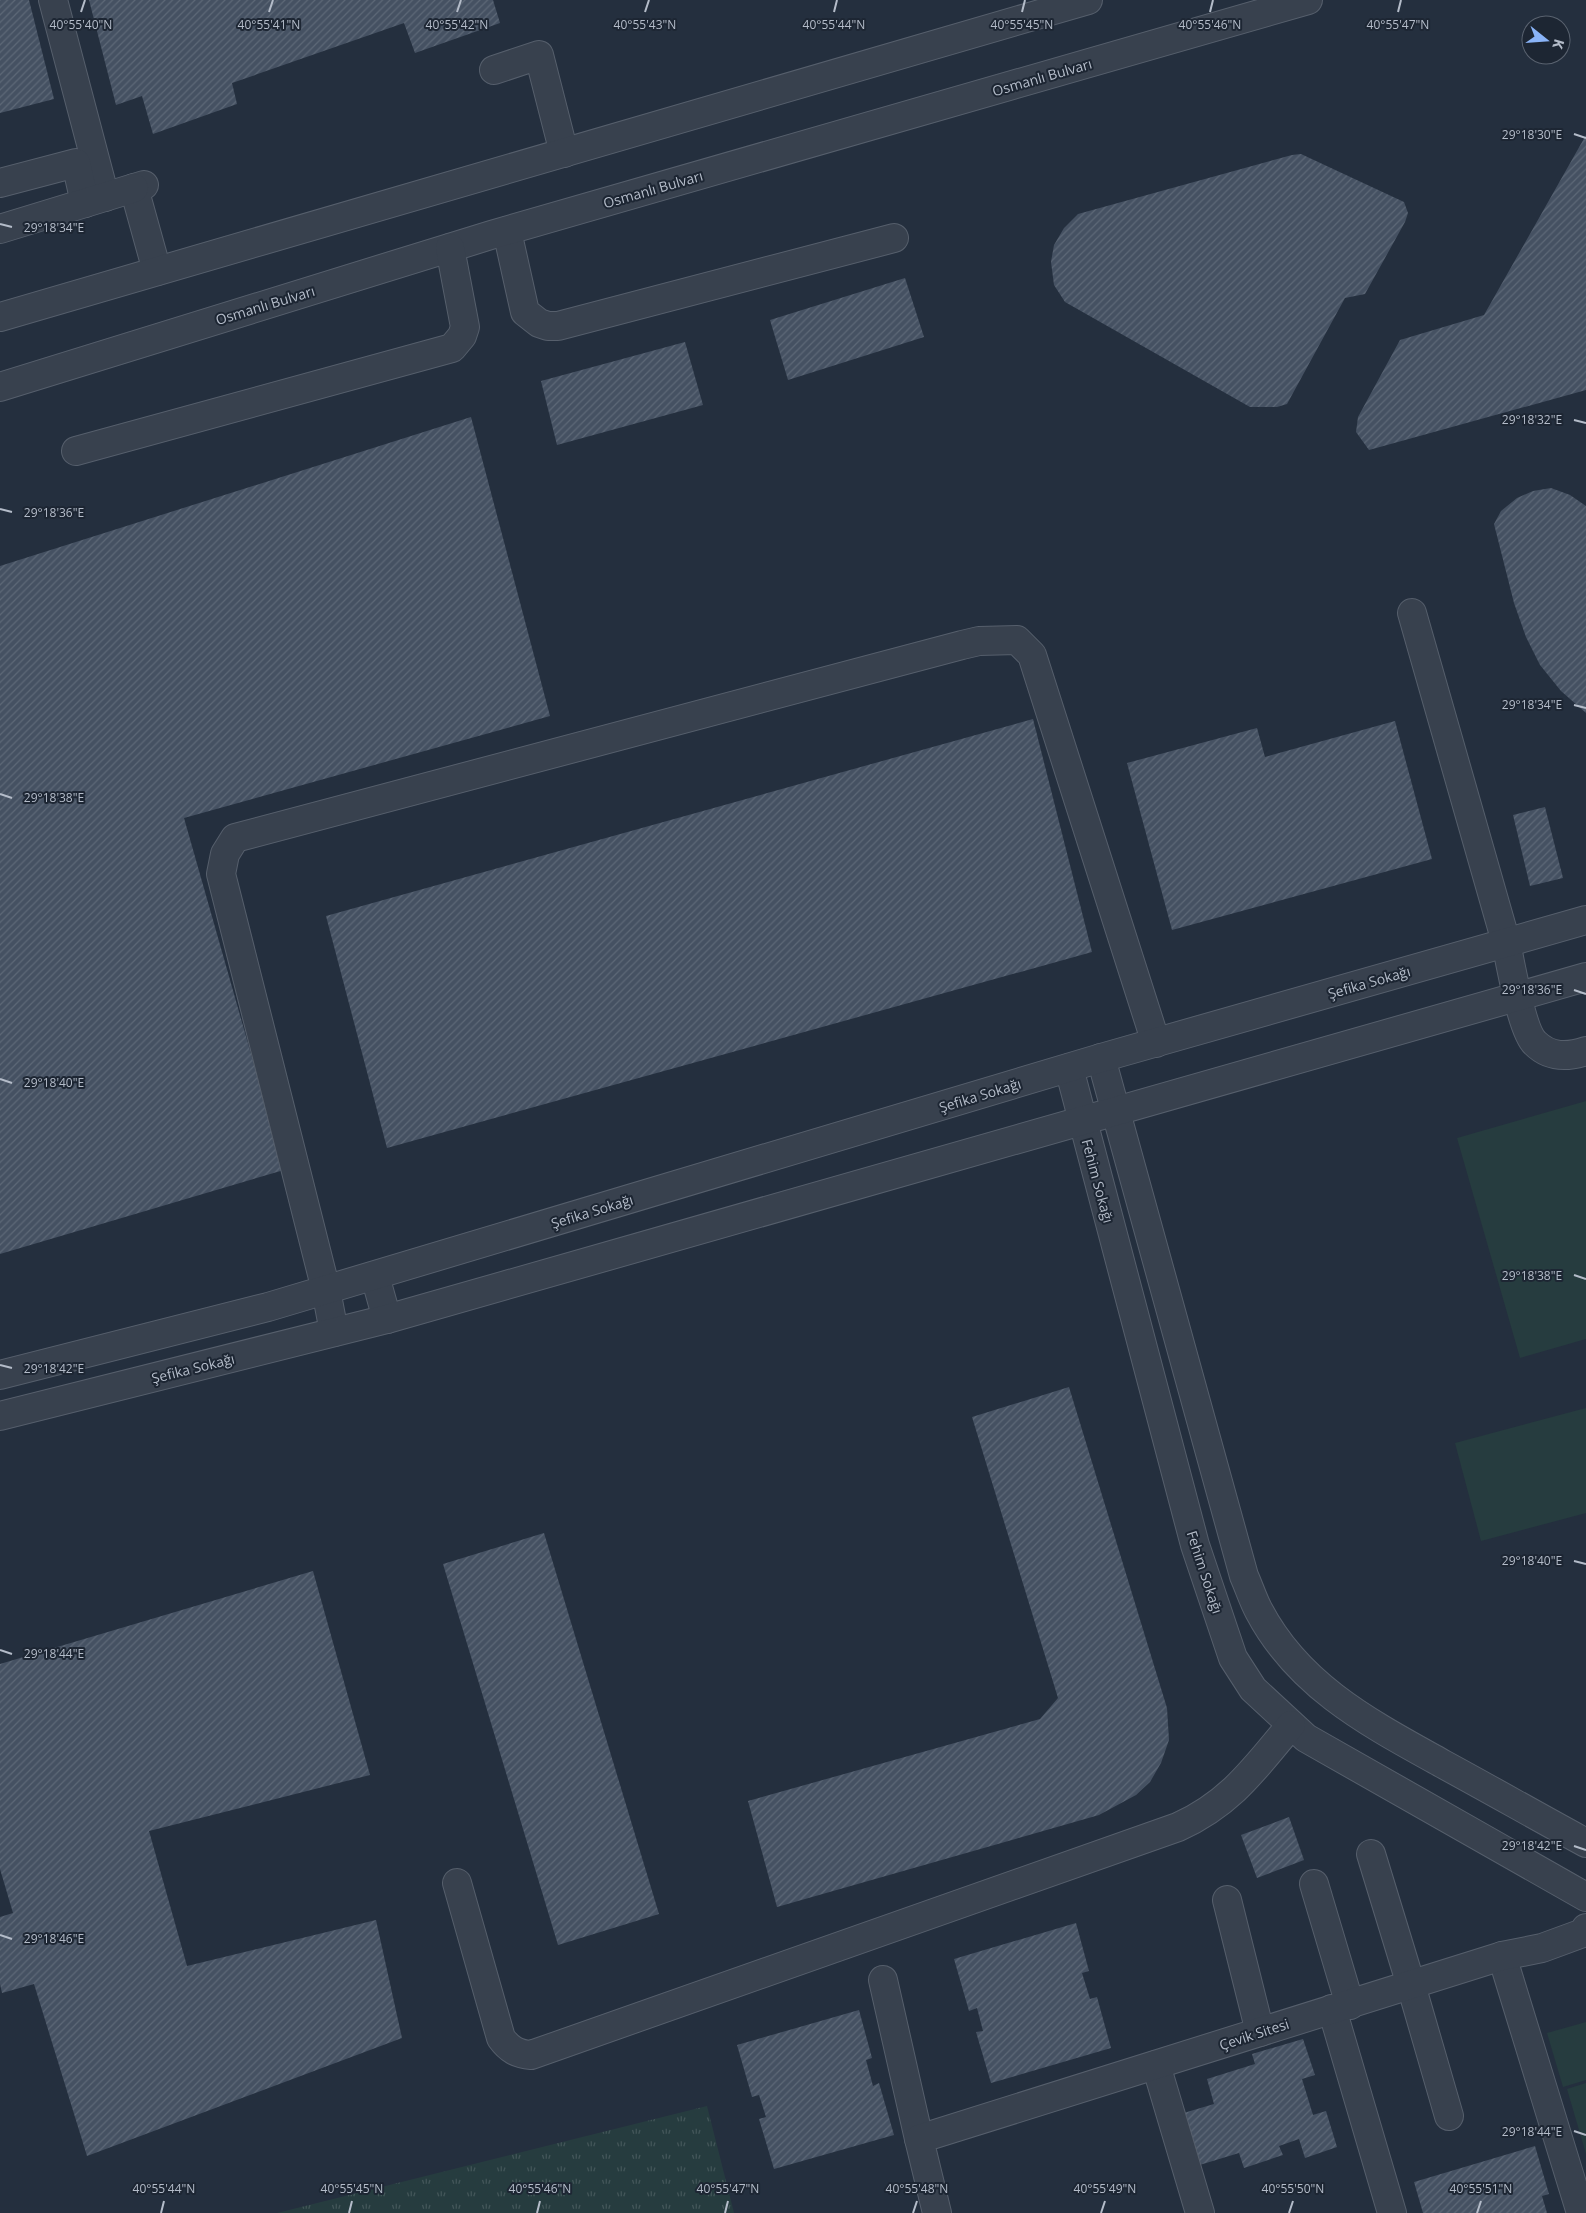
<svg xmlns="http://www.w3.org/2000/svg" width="1586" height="2213" font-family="'Open Sans',sans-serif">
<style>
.grass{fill:url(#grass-tufts)}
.garden{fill:#263c3f}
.building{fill:url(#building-hatch)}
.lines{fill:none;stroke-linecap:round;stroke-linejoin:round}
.minor-casing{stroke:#565f6c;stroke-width:30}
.minor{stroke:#38414e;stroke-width:28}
.ticks{fill:none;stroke:#b4bcc9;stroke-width:2}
.labels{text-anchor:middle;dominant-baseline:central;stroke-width:4;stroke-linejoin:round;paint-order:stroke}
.street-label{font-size:14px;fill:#b4bcc9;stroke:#1d2633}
.ticks-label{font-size:12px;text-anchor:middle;fill:#b4bcc9;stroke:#1d2633;stroke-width:4;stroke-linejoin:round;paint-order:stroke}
</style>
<defs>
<pattern id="grass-tufts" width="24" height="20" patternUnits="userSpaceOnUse" patternTransform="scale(1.25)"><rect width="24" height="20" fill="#263c3f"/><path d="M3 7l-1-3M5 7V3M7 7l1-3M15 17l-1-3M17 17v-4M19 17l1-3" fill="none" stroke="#435659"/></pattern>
<pattern id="building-hatch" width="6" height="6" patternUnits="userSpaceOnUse" patternTransform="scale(1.25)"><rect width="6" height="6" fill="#455162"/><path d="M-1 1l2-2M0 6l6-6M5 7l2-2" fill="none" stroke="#5d6877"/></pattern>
</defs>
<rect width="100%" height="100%" fill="#242f3e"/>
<path class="grass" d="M707 2106 734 2213H277Z"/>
<g class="garden">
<path d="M1586 1101V1339L1520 1358 1457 1138Z"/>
<path d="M1586 1408V1513L1481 1541 1455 1443Z"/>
<path d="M1586 2022V2080L1563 2087 1547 2033Z"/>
<path d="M1586 2083V2154L1567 2089Z"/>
</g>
<g class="building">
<path d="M0 0H29L54 99 0 113Z"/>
<path d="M89 0H493L500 23 415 53 404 23 232 83 237 104 153 134 142 96 116 105Z"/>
<path d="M1586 135V390L1369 450 1356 432 1358 417 1400 340 1484 315Z"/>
<path d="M1301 154 1404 202 1408 213 1405 222 1365 294 1345 298 1287 404 1277 407H1250L1065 302 1054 285 1051 262 1054 245 1064 228 1078 214 1292 155Z"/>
<path d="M905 278 924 337 788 380 770 320Z"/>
<path d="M685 342 703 405 557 445 541 381Z"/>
<path d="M471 417 550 716 184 818 284 1170 0 1254V566Z"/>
<path d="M1551 488 1570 495 1586 506V713L1561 691 1540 665 1526 637 1514 603 1494 524 1501 511 1517 498 1533 491Z"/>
<path d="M1033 719 1092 952 387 1148 326 916Z"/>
<path d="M1395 721 1432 859 1172 930 1127 763 1257 728 1265 757Z"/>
<path d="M1545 807 1563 878 1530 886 1513 815Z"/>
<path d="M1069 1387 1167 1708 1169 1740 1161 1763 1150 1782 1136 1795 1099 1815 777 1907 748 1801 1040 1719 1058 1698 972 1417Z"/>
<path d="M544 1533 659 1914 558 1945 443 1564Z"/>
<path d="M313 1571 370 1775 149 1831 187 1966 376 1920 402 2038 87 2156 34 1984 2 1993 0 1984V1917L13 1913 0 1869V1664Z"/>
<path d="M1289 1817 1304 1860 1257 1878 1241 1835Z"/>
<path d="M1076 1923 1089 1971 1082 1973 1090 1999 1097 1997 1111 2048 991 2083 976 2032 983 2031 977 2008 969 2011 954 1959Z"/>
<path d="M859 2010 872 2058 866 2060 873 2086 879 2083 894 2135 774 2169 759 2119 766 2117 759 2095 752 2097 737 2045Z"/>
<path d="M1303 2039 1315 2075 1302 2079 1313 2115 1326 2111 1337 2147 1305 2158 1299 2139 1279 2146 1283 2155 1244 2168 1239 2153 1193 2167 1177 2115 1214 2104 1207 2079 1255 2064 1252 2054Z"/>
<path d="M1535 2146 1549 2194 1542 2196 1547 2213H1423L1414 2182Z"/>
</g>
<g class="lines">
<g class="minor-casing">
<g id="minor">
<path d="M53 0 105 197"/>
<path d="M494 70 539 55 564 153"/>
<path d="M0 183 76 163 85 203"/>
<path d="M144 185 134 188 157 271"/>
<path d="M0 229 134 188"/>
<path d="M507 231 525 312 539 323 548 326H558L894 238"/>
<path d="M0 317 1088 0"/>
<path d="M0 387 491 235 1308 0"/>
<path d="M76 451 452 348 462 336 465 327 450 248"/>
<path d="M1412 613 1506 942C1510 962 1522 1031 1535 1043 1550 1058 1568 1057 1586 1051"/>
<path d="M1101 1058 1244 1576C1249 1587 1253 1600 1259 1611 1299 1687 1371 1724 1443 1764 1491 1790 1538 1817 1586 1843"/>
<path d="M1069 1068 1195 1545 1233 1658 1253 1689 1306 1738 1586 1897"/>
<path d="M375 1276 387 1319"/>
<path d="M334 1332 326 1290 221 874 225 854 235 838 962 645 979 641 1017 640 1032 655 1156 1043"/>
<path d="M0 1375 268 1307 1101 1058 1586 920"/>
<path d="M0 1416 387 1319 1586 977"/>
<path d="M1371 1854 1411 1985 1449 2116"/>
<path d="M457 1883 501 2038C509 2049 517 2054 531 2055L1178 1827C1231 1803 1255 1768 1291 1725"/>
<path d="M1314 1884 1350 2005"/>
<path d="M1227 1900 1260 2032"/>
<path d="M1502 1956 1581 2213"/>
<path d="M883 1980 919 2139"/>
<path d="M1332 2009 1392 2213"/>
<path d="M1156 2065 1200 2213"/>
<path d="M937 2213 919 2139 1502 1956 1542 1948 1583 1933 1586 1928"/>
</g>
</g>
<use href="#minor" class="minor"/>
</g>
<path class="ticks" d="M81 12 85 0M269 12 273 0M457 12 461 0M645 12 649 0M834 12 837 0M1022 12 1025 0M1210 12 1213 0M1398 12 1401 0M1574 134 1586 138M0 224 12 227M1574 420 1586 423M0 509 12 512M1574 705 1586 708M0 794 12 798M1574 990 1586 994M0 1079 12 1083M1574 1275 1586 1279M0 1365 12 1368M1574 1561 1586 1564M0 1650 12 1654M1574 1846 1586 1850M0 1935 12 1939M1574 2131 1586 2135M161 2213 164 2201M349 2213 352 2201M537 2213 540 2201M725 2213 728 2201M913 2213 917 2201M1101 2213 1105 2201M1289 2213 1293 2201M1477 2213 1481 2201"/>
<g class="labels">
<g class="street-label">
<text transform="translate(1042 77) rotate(-16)">Osmanlı Bulvarı</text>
<text transform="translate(653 189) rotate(-16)">Osmanlı Bulvarı</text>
<text transform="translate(265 305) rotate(-17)">Osmanlı Bulvarı</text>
<text transform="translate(1369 982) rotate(-16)">Şefika Sokağı</text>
<text transform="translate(980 1095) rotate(-17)">Şefika Sokağı</text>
<text transform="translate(1098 1181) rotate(75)">Fehim Sokağı</text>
<text transform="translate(592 1211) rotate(-17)">Şefika Sokağı</text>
<text transform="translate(193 1368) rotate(-14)">Şefika Sokağı</text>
<text transform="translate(1205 1572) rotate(72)">Fehim Sokağı</text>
<text transform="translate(1254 2034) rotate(-18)">Çevik Sitesi</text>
</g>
</g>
<g class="ticks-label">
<text x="81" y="29">40°55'40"N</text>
<text x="269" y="29">40°55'41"N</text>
<text x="457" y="29">40°55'42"N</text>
<text x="645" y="29">40°55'43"N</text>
<text x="834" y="29">40°55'44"N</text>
<text x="1022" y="29">40°55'45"N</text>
<text x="1210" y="29">40°55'46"N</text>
<text x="1398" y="29">40°55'47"N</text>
<text x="1532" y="139">29°18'30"E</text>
<text x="54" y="232">29°18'34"E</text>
<text x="1532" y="424">29°18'32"E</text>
<text x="54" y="517">29°18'36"E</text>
<text x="1532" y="709">29°18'34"E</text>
<text x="54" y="802">29°18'38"E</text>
<text x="1532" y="994">29°18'36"E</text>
<text x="54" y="1087">29°18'40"E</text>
<text x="1532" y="1280">29°18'38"E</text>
<text x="54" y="1373">29°18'42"E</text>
<text x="1532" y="1565">29°18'40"E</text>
<text x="54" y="1658">29°18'44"E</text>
<text x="1532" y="1850">29°18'42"E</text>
<text x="54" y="1943">29°18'46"E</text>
<text x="1532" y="2136">29°18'44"E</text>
<text x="164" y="2193">40°55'44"N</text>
<text x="352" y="2193">40°55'45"N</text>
<text x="540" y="2193">40°55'46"N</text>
<text x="728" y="2193">40°55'47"N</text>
<text x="917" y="2193">40°55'48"N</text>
<text x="1105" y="2193">40°55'49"N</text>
<text x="1293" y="2193">40°55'50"N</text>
<text x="1481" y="2193">40°55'51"N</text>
</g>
<g transform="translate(1546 40) rotate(107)"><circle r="24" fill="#1d2633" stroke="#59626f"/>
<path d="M0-4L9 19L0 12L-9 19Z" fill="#8ab4f8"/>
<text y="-8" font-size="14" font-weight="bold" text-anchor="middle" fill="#b4bcc9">K</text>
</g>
</svg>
